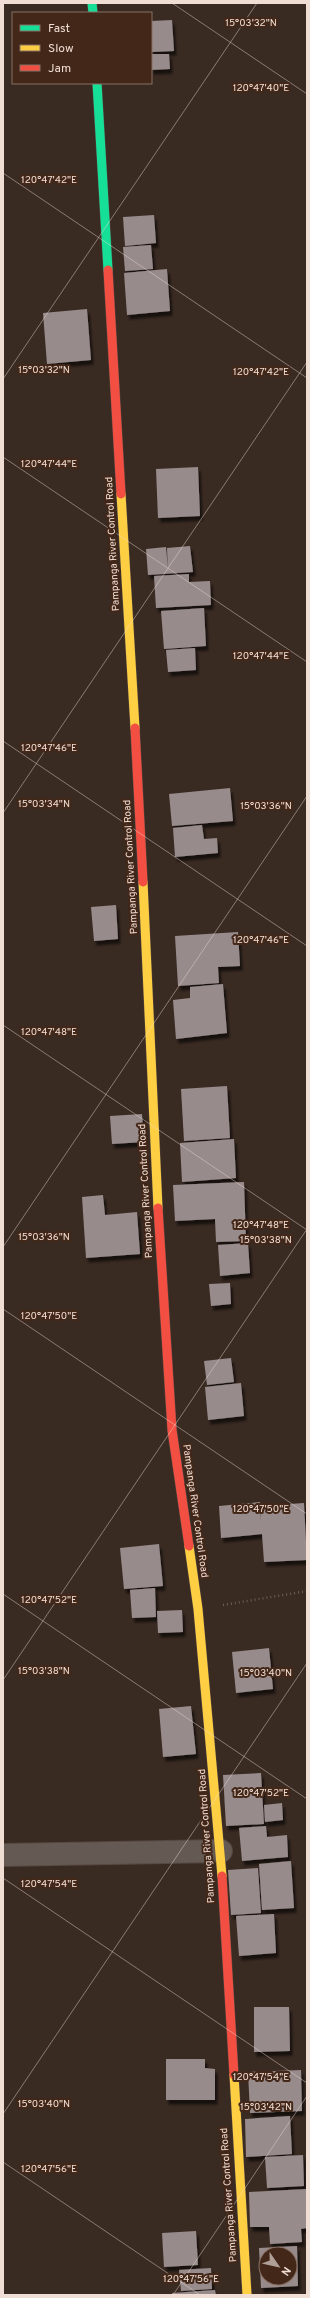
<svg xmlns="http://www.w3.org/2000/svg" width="310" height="2298" font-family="Overpass,sans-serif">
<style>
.building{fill:#988b8c;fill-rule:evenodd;filter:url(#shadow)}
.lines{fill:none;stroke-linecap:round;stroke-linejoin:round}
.street-casing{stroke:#554741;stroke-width:24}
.fast-casing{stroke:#554741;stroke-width:10}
.slow-casing{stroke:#554741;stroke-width:10}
.jam-casing{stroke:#554741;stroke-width:10}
.path{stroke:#695f58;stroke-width:2.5;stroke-dasharray:1 3;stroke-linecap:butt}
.street{stroke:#645953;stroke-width:22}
.fast{stroke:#16e098;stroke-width:9}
.slow{stroke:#ffcf43;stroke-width:9}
.jam{stroke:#f24e42;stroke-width:9}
.ticks{fill:none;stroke:#f0ded4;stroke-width:1;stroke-opacity:0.45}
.labels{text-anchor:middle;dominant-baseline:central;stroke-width:4;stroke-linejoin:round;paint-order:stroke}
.street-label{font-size:10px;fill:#f0ded4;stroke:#432718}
.ticks-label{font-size:10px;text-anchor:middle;fill:#f0ded4;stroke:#432718;stroke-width:4;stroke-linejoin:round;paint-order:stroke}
</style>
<defs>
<filter id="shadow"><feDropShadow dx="2.5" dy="4.5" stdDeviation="1" flood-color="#0009"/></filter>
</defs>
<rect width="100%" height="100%" fill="#392a22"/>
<g class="building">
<path d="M172 20 174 51 151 52V21Z"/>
<path d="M151 54H169L170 69 151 70Z"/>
<path d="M154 215 156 243 125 246 123 217Z"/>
<path d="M151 245 153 269 125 271 123 247Z"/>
<path d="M167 269 170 311 127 315 124 273Z"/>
<path d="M87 309 91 360 47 364 43 313Z"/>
<path d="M198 467 200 516 158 518 156 469Z"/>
<path d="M190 546 193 572 148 575 146 549 166 547 168 569 167 548Z"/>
<path d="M189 574V582L210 581 211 605 156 608 154 576Z"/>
<path d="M204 608 206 646 164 649 161 611Z"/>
<path d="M195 648 196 670 168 672 166 650Z"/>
<path d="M230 788 233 821 172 826 169 794Z"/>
<path d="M202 825 204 839 217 838 218 853 175 857 173 828Z"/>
<path d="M116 905 118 939 94 941 91 907Z"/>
<path d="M238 932 240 966 218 967 219 983 178 986 175 936Z"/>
<path d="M223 984 227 1033 176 1039 173 1000 190 998V987Z"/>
<path d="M227 1086 230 1138 184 1141 181 1089Z"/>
<path d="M142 1114 144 1142 112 1144 110 1116Z"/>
<path d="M234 1139 236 1178 182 1182 180 1143Z"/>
<path d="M244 1182 246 1241 216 1242 215 1219 175 1221 173 1185Z"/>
<path d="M103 1195 105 1215 137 1212 140 1254 86 1258 82 1197Z"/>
<path d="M248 1243 250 1273 220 1276 218 1245Z"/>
<path d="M230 1283 231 1304 211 1306 209 1284Z"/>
<path d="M231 1358 234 1382 207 1385 204 1361Z"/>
<path d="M241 1383 244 1416 208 1420 205 1387Z"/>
<path d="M260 1502 261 1521V1506L304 1503 307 1560 264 1562 262 1534 221 1538 219 1506Z"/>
<path d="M159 1544 163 1586 124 1589 120 1548Z"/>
<path d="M155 1588 156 1617 132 1618 130 1590Z"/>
<path d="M182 1610 183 1632 158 1633 157 1611Z"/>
<path d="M269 1648 273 1689 236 1693 232 1652Z"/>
<path d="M191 1706 196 1754 163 1757 159 1709Z"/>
<path d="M261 1773 264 1824 226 1826 223 1775Z"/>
<path d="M282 1803 283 1820 265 1822 264 1805Z"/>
<path d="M266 1826 267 1837 287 1835 288 1857 242 1861 239 1828Z"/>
<path d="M291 1861 294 1908 262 1910 259 1864Z"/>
<path d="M258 1868 261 1913 231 1915 228 1870Z"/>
<path d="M274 1914 276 1953 239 1956 236 1916Z"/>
<path d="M254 2007H289L290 2051 254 2052Z"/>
<path d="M166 2059H205V2068L215 2069V2100H166Z"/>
<path d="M301 2070 302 2111 250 2113 248 2072Z"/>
<path d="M290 2116 292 2154 246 2157 245 2119Z"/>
<path d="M303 2155 304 2186 267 2188 265 2157Z"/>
<path d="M307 2189V2228L301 2229 302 2242 270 2244 269 2227H250L249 2192Z"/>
<path d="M196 2231 198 2265 164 2267 162 2233Z"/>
<path d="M297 2246 298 2286 261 2288 259 2248ZM266 2254H290V2278H266Z"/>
<path d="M211 2268 212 2289 181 2291 179 2270Z"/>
<path d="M215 2290 216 2295H172V2293Z"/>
</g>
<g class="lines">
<g class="street-casing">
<path id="street" d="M3 1855 221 1851"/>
</g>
<g class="fast-casing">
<g id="fast">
<path d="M92 3 93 13"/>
<path d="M97 83 108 270"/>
</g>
</g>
<g class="slow-casing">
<g id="slow">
<path d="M121 494 135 728"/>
<path d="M143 882 158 1208"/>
<path d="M189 1546 198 1609 222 1876"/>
<path d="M234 2075 247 2295"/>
</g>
</g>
<g class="jam-casing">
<g id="jam">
<path d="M108 270 121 494"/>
<path d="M135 728 143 882"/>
<path d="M158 1208 172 1430 189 1546"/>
<path d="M222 1876 234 2075"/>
</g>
</g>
<path class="path" d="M223 1605 307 1591"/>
<use href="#street" class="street"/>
<use href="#fast" class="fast"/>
<use href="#slow" class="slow"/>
<use href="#jam" class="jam"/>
</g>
<path class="ticks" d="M172 3 307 94M3 173 307 378M3 379 257 3M3 457 307 662M3 741 307 946M3 813 307 362M3 1025 307 1230M3 1247 307 796M3 1309 307 1514M3 1594 307 1799M3 1680 307 1229M3 1878 307 2083M3 2114 307 1663M3 2162 200 2295M173 2295 307 2096"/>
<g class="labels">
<g class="street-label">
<text transform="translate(113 544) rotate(-93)">Pampanga River Control Road</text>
<text transform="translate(131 867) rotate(-93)">Pampanga River Control Road</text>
<text transform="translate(146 1191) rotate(-93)">Pampanga River Control Road</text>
<text transform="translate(195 1511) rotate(82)">Pampanga River Control Road</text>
<text transform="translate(207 1836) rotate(-94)">Pampanga River Control Road</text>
<text transform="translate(229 2195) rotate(-94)">Pampanga River Control Road</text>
</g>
</g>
<g class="ticks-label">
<text x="251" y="26">15°03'32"N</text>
<text x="261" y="91">120°47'40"E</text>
<text x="49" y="183">120°47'42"E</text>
<text x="44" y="373">15°03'32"N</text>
<text x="261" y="375">120°47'42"E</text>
<text x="49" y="467">120°47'44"E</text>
<text x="261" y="659">120°47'44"E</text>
<text x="49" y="751">120°47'46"E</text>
<text x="44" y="807">15°03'34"N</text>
<text x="266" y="809">15°03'36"N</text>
<text x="261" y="943">120°47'46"E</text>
<text x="49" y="1035">120°47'48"E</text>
<text x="261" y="1228">120°47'48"E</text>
<text x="44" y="1240">15°03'36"N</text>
<text x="266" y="1243">15°03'38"N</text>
<text x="49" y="1319">120°47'50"E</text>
<text x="261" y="1512">120°47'50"E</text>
<text x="49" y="1603">120°47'52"E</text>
<text x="44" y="1674">15°03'38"N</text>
<text x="266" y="1676">15°03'40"N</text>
<text x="261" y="1796">120°47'52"E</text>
<text x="49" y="1887">120°47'54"E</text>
<text x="261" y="2080">120°47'54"E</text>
<text x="44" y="2107">15°03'40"N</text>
<text x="266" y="2110">15°03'42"N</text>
<text x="49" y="2172">120°47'56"E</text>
<text x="191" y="2282">120°47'56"E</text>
</g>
<rect width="310" height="2298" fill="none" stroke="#f0ded4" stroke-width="8"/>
<rect x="12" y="12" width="140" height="72" fill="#432718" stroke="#887063"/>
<rect x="20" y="25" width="20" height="6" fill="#16e098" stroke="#887063"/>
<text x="48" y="32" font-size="12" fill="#f0ded4">Fast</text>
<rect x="20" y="45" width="20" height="6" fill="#ffcf43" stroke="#887063"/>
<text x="48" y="52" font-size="12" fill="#f0ded4">Slow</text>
<rect x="20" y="65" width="20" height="6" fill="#f24e42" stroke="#887063"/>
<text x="48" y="72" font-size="12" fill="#f0ded4">Jam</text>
<g transform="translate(278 2266) rotate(124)"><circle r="19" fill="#432718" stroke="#887063"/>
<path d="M0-3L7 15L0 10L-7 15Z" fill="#b09f96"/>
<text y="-6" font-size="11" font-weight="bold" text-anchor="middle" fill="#f0ded4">N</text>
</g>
</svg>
